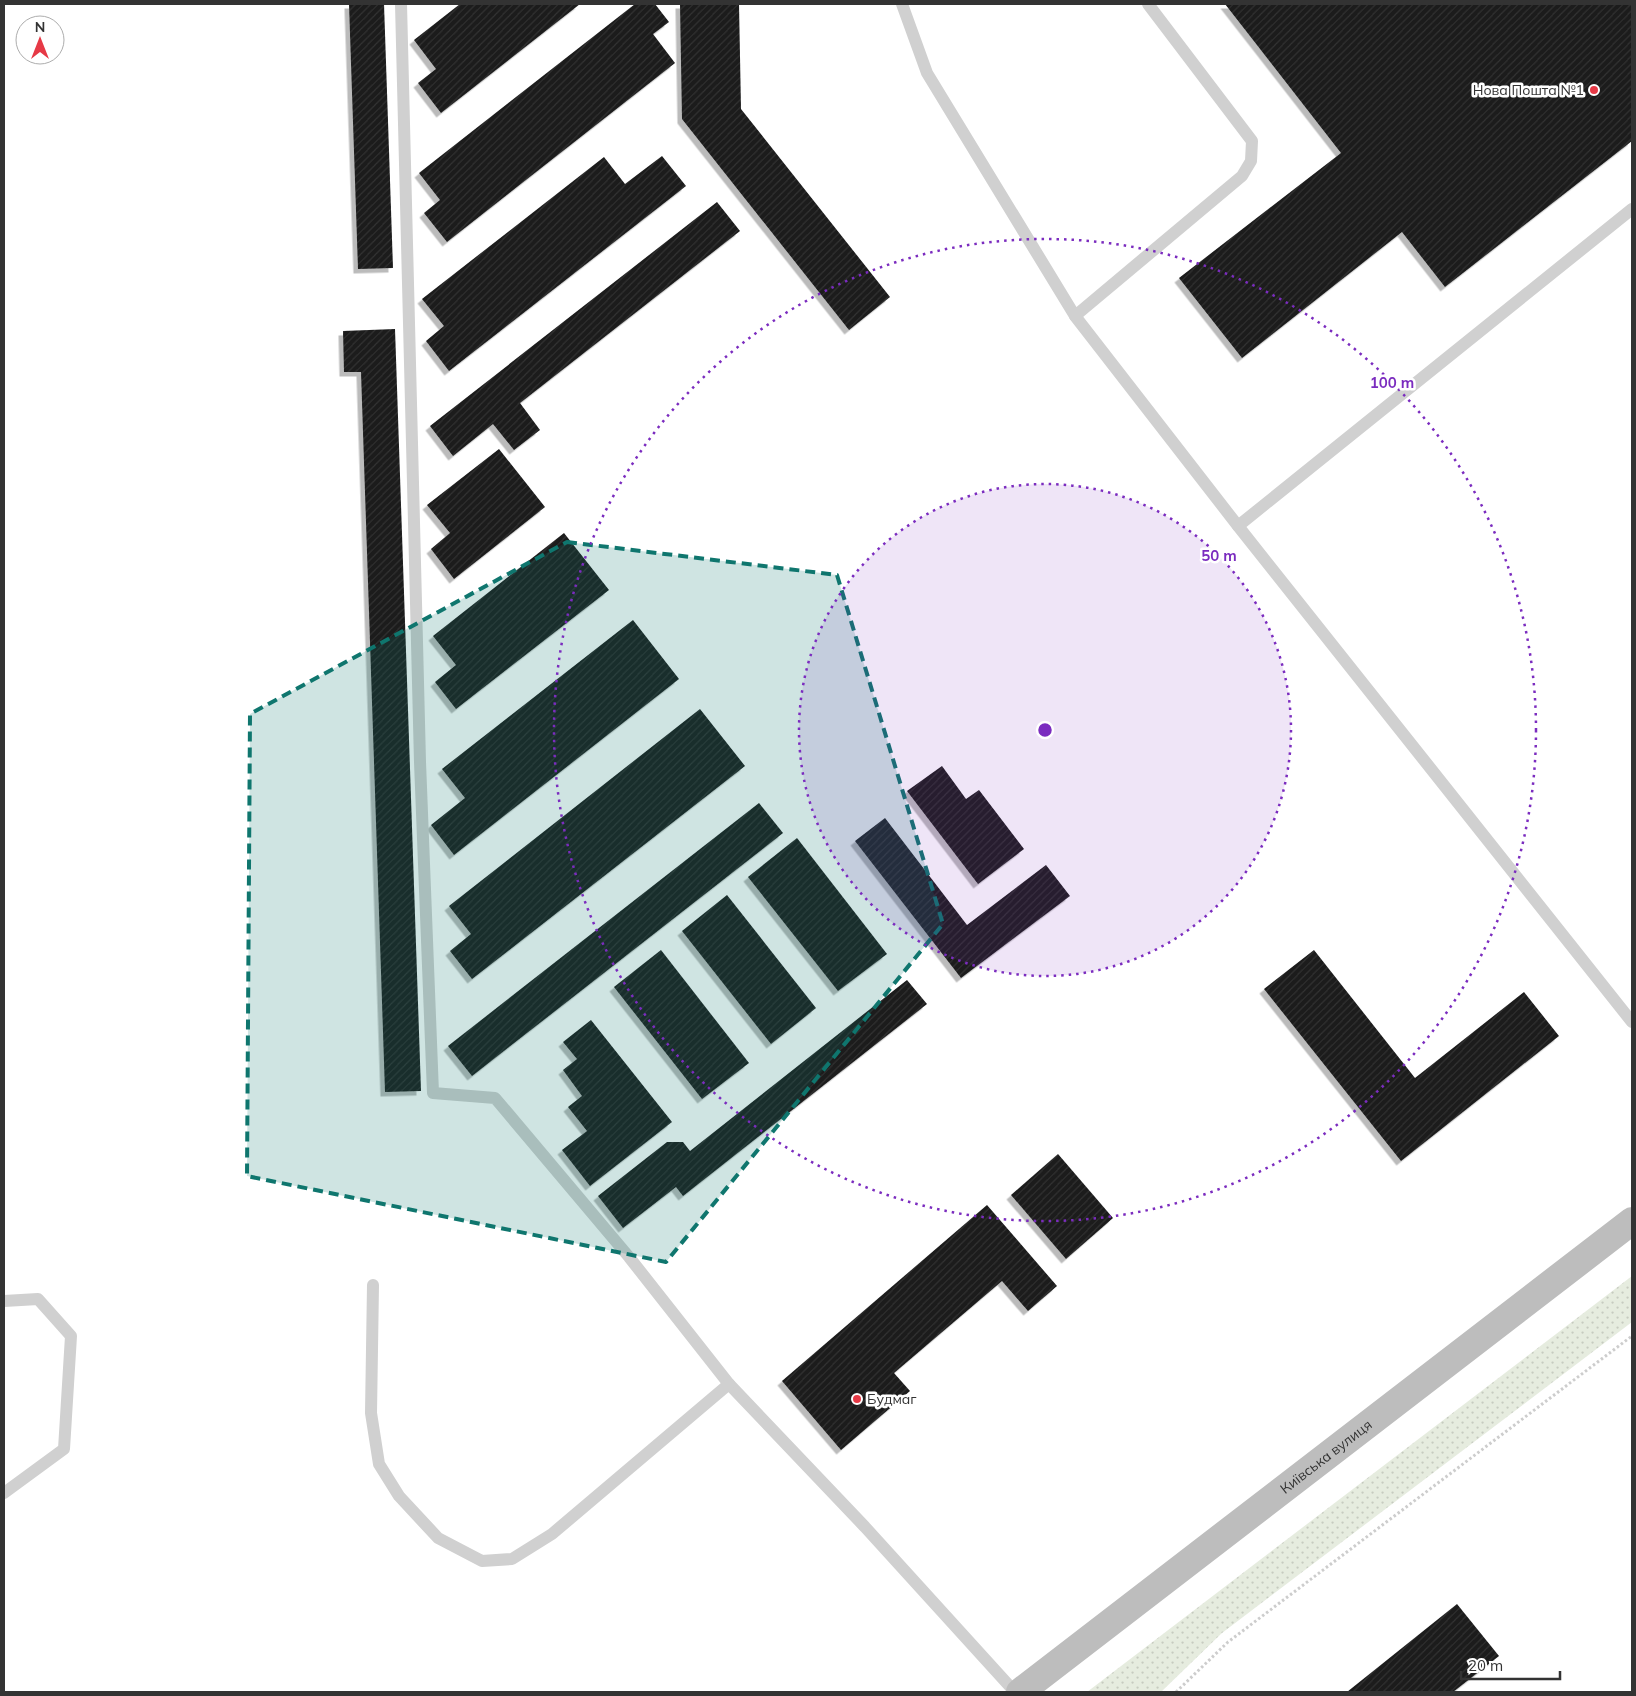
<svg xmlns="http://www.w3.org/2000/svg" width="1636" height="1696" font-family="Mulish,sans-serif">
<style>
.grass{fill:url(#grass-dots)}
.building{fill:url(#building-hatch);filter:url(#shadow)}
.lines{fill:none;stroke-linecap:round;stroke-linejoin:round}
.path{stroke:#cdcdcd;stroke-width:3;stroke-dasharray:2.5 2.5;stroke-linecap:butt}
.lane{stroke:#d0d0d0;stroke-width:12}
.secondary{stroke:#bdbdbd;stroke-width:28}
.marked{fill:#0f766e;fill-opacity:0.2;stroke:#0f766e;stroke-width:4;stroke-dasharray:10 6;stroke-linejoin:round}
.ring{fill:none;stroke:#7b2cbf;stroke-width:2.5;stroke-dasharray:2.5 5}
.poi-dot{fill:#e63946;stroke:#fff;stroke-width:2}
.labels{text-anchor:middle;dominant-baseline:central;stroke-width:5;stroke-linejoin:round;paint-order:stroke}
.poi-label{font-size:14px;fill:#333;stroke:#fff;text-anchor:end}
.street-label{font-size:14px;fill:#333;stroke:#fff}
.centre{fill:#7b2cbf;stroke:#fff;stroke-width:2.5}
.ring-label{font-size:15px;text-anchor:middle;font-weight:bold;fill:#7b2cbf;stroke:#fff;stroke-width:5;stroke-linejoin:round;paint-order:stroke}
</style>
<defs>
<pattern id="grass-dots" width="8" height="8" patternUnits="userSpaceOnUse" patternTransform="scale(1.25)"><rect width="8" height="8" fill="#e6ecdf"/><path d="M2 2h.1M6 6h.1" fill="none" stroke="#c6cbc0" stroke-width="1.8" stroke-linecap="round"/></pattern>
<pattern id="building-hatch" width="6" height="6" patternUnits="userSpaceOnUse" patternTransform="scale(1.25)"><rect width="6" height="6" fill="#1a1a1a"/><path d="M-1 1l2-2M0 6l6-6M5 7l2-2" fill="none" stroke="#333"/></pattern>
<filter id="shadow"><feDropShadow dx="-4.5" dy="4.5" stdDeviation="0" flood-color="#0004"/></filter>
</defs>
<rect width="100%" height="100%" fill="#fff"/>
<path class="grass" d="M1632 1276V1322L1222 1633 1161 1692H1087Z"/>
<g class="building">
<path d="M349 4H384L393 268 358 269Z"/>
<path d="M460 4H580L441 113 418 83 436 69 414 40Z"/>
<path d="M635 4H655L669 22 653 34 675 63 447 242 424 213 440 200 419 173Z"/>
<path d="M680 4H739L741 109 890 297 849 330 682 119Z"/>
<path d="M1225 4H1632V141L1445 287 1402 232 1242 358 1179 278 1341 153Z"/>
<path d="M662 156 686 186 449 371 426 341 444 326 422 299 604 157 625 184Z"/>
<path d="M717 202 740 231 520 403 540 430 514 450 493 424 453 456 430 426Z"/>
<path d="M395 329 421 1091 385 1092 361 372H344L343 331Z"/>
<path d="M499 449 545 507 454 579 431 549 450 533 427 505Z"/>
<path d="M564 533 609 590 456 709 435 682 456 665 433 636Z"/>
<path d="M633 620 679 679 454 855 431 825 465 798 442 769Z"/>
<path d="M700 709 745 766 472 979 450 951 471 934 449 906Z"/>
<path d="M942 766 966 799 979 790 1024 849 978 884 907 791Z"/>
<path d="M759 803 783 833 472 1076 448 1046Z"/>
<path d="M885 818 967 925 1046 865 1070 896 961 978 855 841Z"/>
<path d="M797 838 887 954 838 991 748 877Z"/>
<path d="M727 895 816 1008 771 1044 682 931Z"/>
<path d="M661 950 749 1063 702 1099 614 987Z"/>
<path d="M1314 950 1415 1078 1524 992 1559 1036 1401 1161 1264 989Z"/>
<path d="M907 980 927 1004 683 1196 676 1187 623 1228 598 1196 667 1142H683L690 1151Z"/>
<path d="M591 1020 672 1122 590 1186 562 1150 587 1131 568 1107 582 1096 563 1070 577 1059 563 1042Z"/>
<path d="M1058 1154 1113 1218 1066 1259 1011 1195Z"/>
<path d="M987 1205 1057 1286 1028 1311 1002 1281 894 1373 910 1391 841 1450 782 1381Z"/>
<path d="M1457 1604 1499 1656 1453 1692H1347Z"/>
</g>
<g class="lines">
<path class="path" d="M1176 1692 1228 1642 1632 1336"/>
<g class="lane">
<path d="M401 4 420 762 433 1093 495 1098 629 1257 729 1384 865 1527 1015 1692"/>
<path d="M902 4 927 73 1075 316 1238 526 1632 1022"/>
<path d="M1075 316 1242 176 1251 161 1252 141 1148 4"/>
<path d="M1238 526 1632 209"/>
<path d="M373 1285 371 1413 379 1464 399 1496 438 1538 482 1561 512 1559 552 1534 729 1384"/>
<path d="M4 1301 38 1299 71 1336 64 1449 4 1493"/>
</g>
<path class="secondary" id="s1" d="M1020 1692 1632 1221"/>
</g>
<path class="marked" d="M567 542 837 575 943 924 666 1262 247 1176 250 714Z"/>
<circle cx="1045" cy="730" r="246" fill="#7b2cbf" fill-opacity=".12"/>
<g class="ring">
<circle cx="1045" cy="730" r="246"/>
<circle cx="1045" cy="730" r="491"/>
</g>
<g class="poi-dot">
<circle cx="1594" cy="90" r="5"/>
<circle cx="857" cy="1399" r="5"/>
</g>
<g class="labels">
<g class="poi-label">
<text x="1584" y="90">Нова Пошта №1</text>
<text x="867" y="1399" text-anchor="start">Будмаг</text>
</g>
<g class="street-label">
<text stroke="none"><textPath href="#s1" startOffset="386">Київська вулиця</textPath></text>
</g>
</g>
<circle cx="1045" cy="730" r="8" class="centre"/>
<g class="ring-label">
<text x="1392" y="388">100 m</text>
<text x="1219" y="561">50 m</text>
</g>
<rect width="1636" height="1696" fill="none" stroke="#333333" stroke-width="10"/>
<g transform="translate(40 40)"><circle r="24" fill="#ffffff" stroke="#adadad"/>
<path d="M0-4L9 19L0 12L-9 19Z" fill="#e63946"/>
<text y="-8" font-size="14" font-weight="bold" text-anchor="middle" fill="#333333">N</text>
</g>
<path d="M1461 1671v8h99v-8" fill="none" stroke="#333333" stroke-width="2.5"/>
<text x="1468" y="1671" font-size="15" fill="#333333" stroke="#ffffff" stroke-width="4" paint-order="stroke">20 m</text>
</svg>
